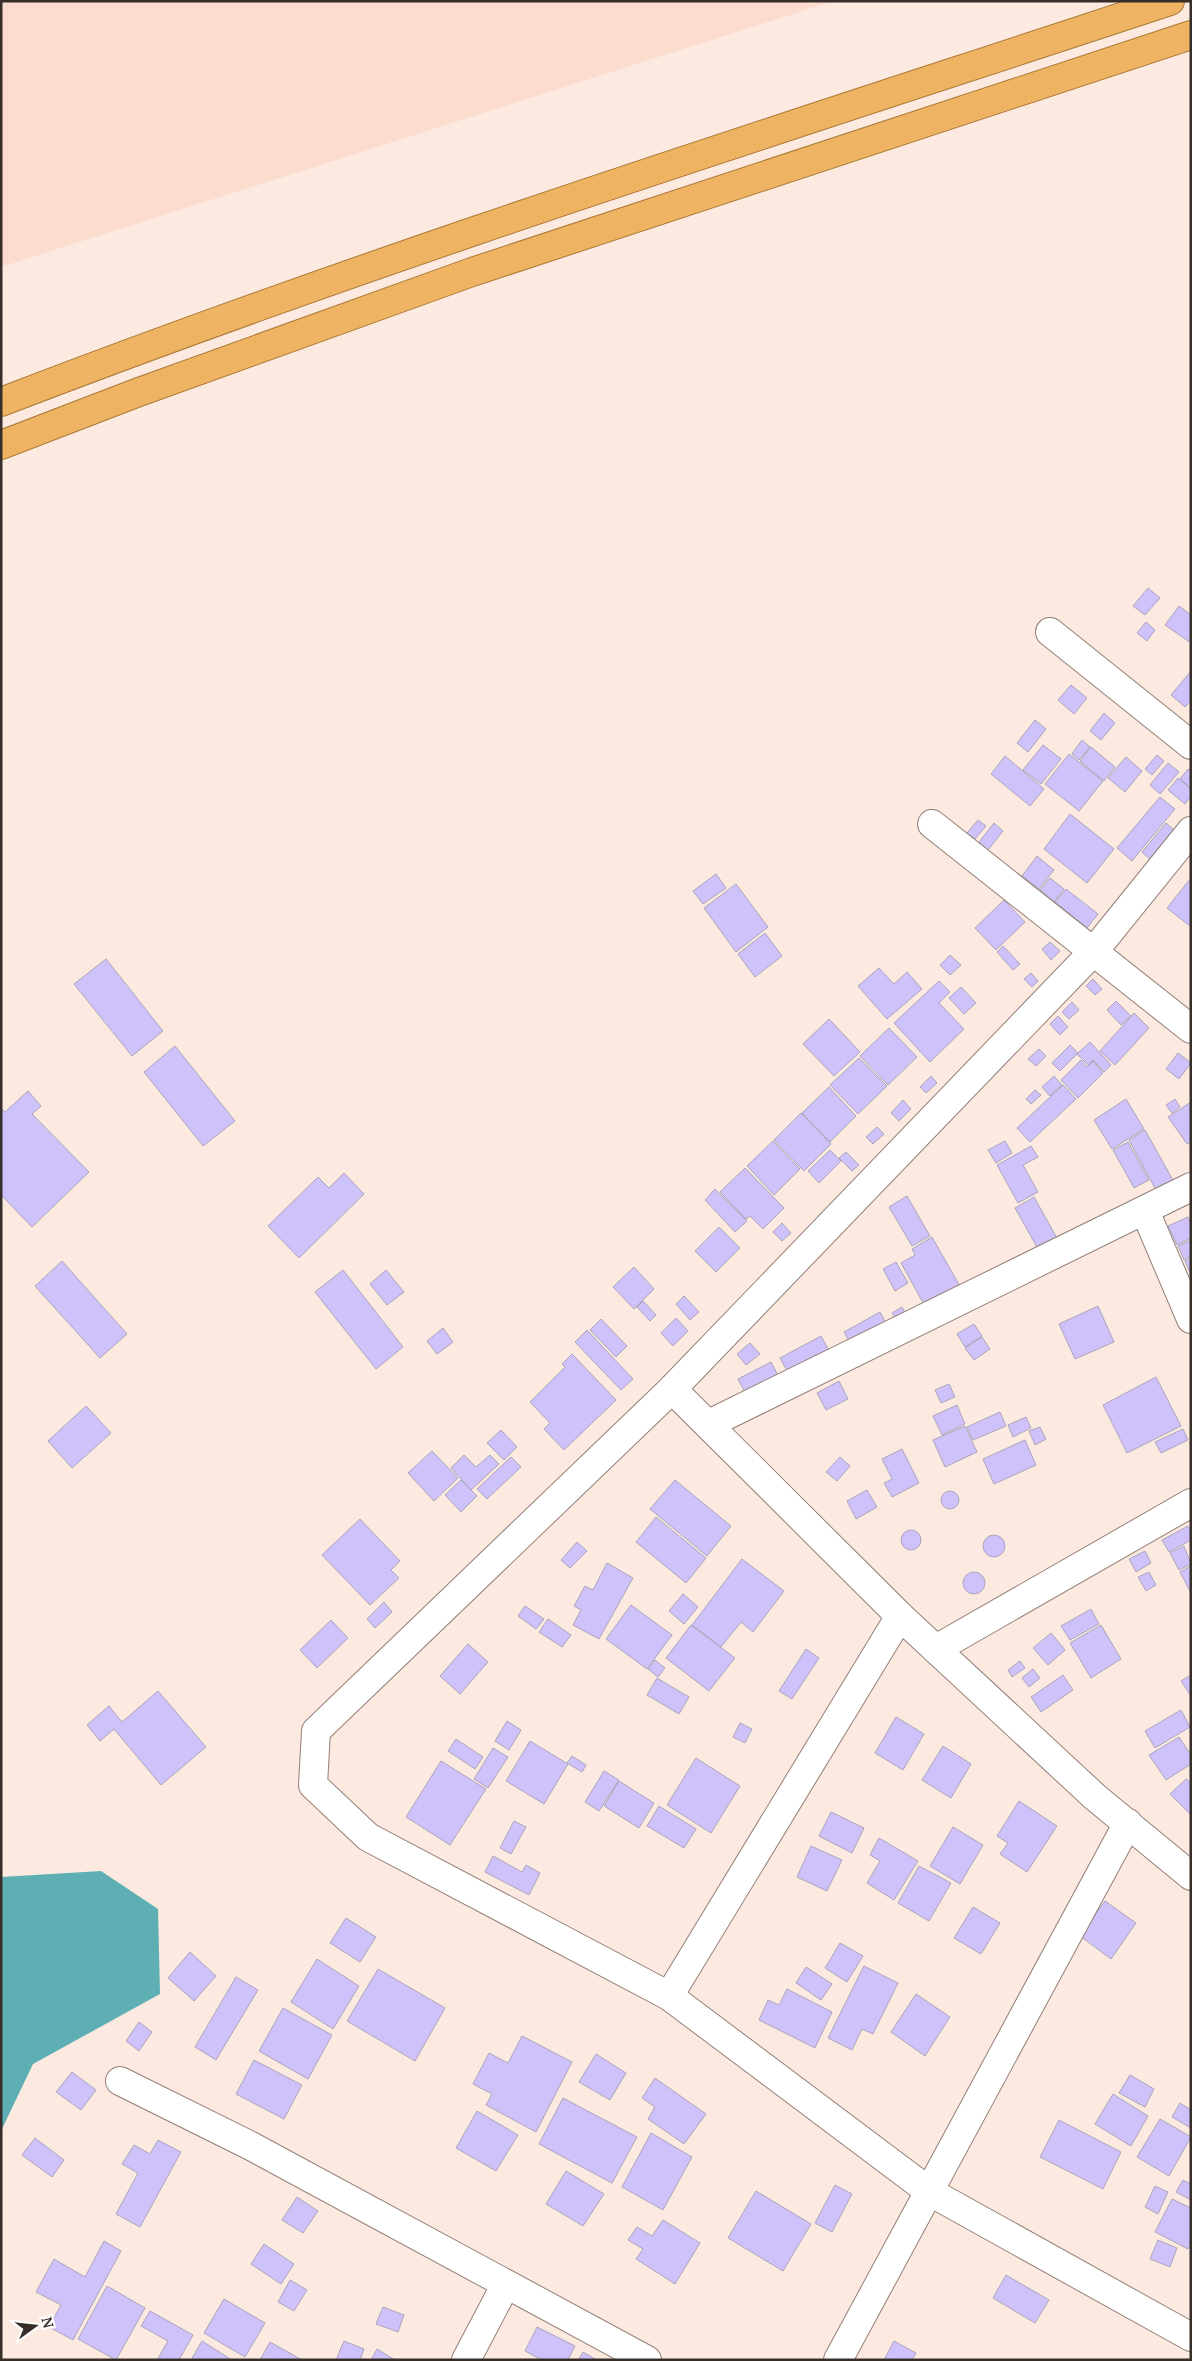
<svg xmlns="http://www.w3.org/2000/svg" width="1192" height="2361" font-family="'Noto Serif',serif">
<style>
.built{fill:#fbdcce}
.water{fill:#5eafb4}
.building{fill:#cfc1fa;stroke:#aaa6ba}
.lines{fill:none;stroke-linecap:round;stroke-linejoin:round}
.minor-casing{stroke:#937f75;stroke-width:30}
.trunk-casing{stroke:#ab7936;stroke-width:30}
.minor{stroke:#fff;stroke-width:28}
.trunk{stroke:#eeb464;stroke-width:28}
</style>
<rect width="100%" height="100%" fill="#fceae1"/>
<path class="built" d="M1 1H834L1 267Z"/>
<path class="water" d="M101 1871 158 1909 160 1994 33 2064 1 2131V1877Z"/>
<g class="building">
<path d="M1148 588 1160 598 1145 615 1133 606Z"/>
<path d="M1179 606 1191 615V643L1165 625Z"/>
<path d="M1146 622 1155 630 1147 641 1137 633Z"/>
<path d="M1191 671V701L1185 707 1171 695Z"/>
<path d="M1071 685 1087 698 1074 714 1058 700Z"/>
<path d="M1104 713 1115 723 1101 740 1090 731Z"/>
<path d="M1035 720 1046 729 1028 752 1017 743Z"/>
<path d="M1082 740 1090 747 1079 760 1072 754Z"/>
<path d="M1043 745 1061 759 1041 784 1023 770Z"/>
<path d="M1091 747 1115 767 1104 781 1080 761Z"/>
<path d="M1069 754 1103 781 1079 811 1045 784Z"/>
<path d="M1157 755 1164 761 1152 775 1145 769Z"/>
<path d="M1005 756 1044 789 1030 806 991 774Z"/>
<path d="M1126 757 1142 771 1125 792 1108 778Z"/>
<path d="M1168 763 1179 772 1160 794 1150 785Z"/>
<path d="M1188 769 1191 771V788L1180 779Z"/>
<path d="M1178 778 1191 789V796L1185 804 1168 790Z"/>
<path d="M1160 797 1175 809 1132 861 1117 848Z"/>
<path d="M1070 814 1114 849 1087 883 1044 849Z"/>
<path d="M978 820 986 826 975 839 967 833Z"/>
<path d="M994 823 1003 831 988 850 979 842Z"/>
<path d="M1166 823 1178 833 1154 863 1142 852Z"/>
<path d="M1037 856 1054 870 1039 889 1022 876Z"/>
<path d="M716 874 726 888 703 904 693 891Z"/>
<path d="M1050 878 1064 889 1054 902 1040 890Z"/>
<path d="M1191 878V927L1167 908Z"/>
<path d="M736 884 768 927 736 952 704 908Z"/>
<path d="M1066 889 1098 914 1087 928 1055 902Z"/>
<path d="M1004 900 1025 922 996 950 975 928Z"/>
<path d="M765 933 782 956 755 977 738 954Z"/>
<path d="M1050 942 1060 951 1051 960 1042 949Z"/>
<path d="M1003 946 1020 964 1013 970 997 952Z"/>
<path d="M950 955 961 965 950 975 940 965Z"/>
<path d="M106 959 163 1031 132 1056 74 984Z"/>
<path d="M879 968 894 984 907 972 922 989 887 1019 858 986Z"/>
<path d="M1031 973 1038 981 1032 987 1024 979Z"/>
<path d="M1093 979 1102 989 1095 995 1086 986Z"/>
<path d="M939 981 950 992 939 1003 964 1029 930 1062 894 1023Z"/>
<path d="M961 987 976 1003 964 1014 949 998Z"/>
<path d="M1116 1001 1131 1016 1121 1025 1107 1010Z"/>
<path d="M1072 1002 1079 1010 1069 1019 1062 1012Z"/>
<path d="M1134 1013 1149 1028 1115 1065 1100 1051Z"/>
<path d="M1058 1016 1068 1027 1060 1035 1050 1024Z"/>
<path d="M829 1019 860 1052 834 1076 803 1044Z"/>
<path d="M889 1028 917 1057 888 1085 860 1056Z"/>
<path d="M1090 1042 1111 1065 1104 1072 1093 1060 1088 1065 1077 1054Z"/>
<path d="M1070 1045 1078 1053 1060 1071 1052 1063Z"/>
<path d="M175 1046 235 1121 203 1146 144 1072Z"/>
<path d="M1039 1049 1046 1056 1036 1066 1028 1059Z"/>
<path d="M1178 1053 1191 1063 1179 1079 1166 1069Z"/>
<path d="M859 1058 887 1086 858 1114 830 1085Z"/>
<path d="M1081 1060 1087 1067 1093 1061 1103 1073 1078 1098 1061 1080Z"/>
<path d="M931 1076 937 1083 926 1093 920 1087Z"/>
<path d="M1054 1076 1062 1085 1050 1096 1042 1087Z"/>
<path d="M1063 1085 1076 1099 1030 1142 1017 1128Z"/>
<path d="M829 1087 856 1116 830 1142 802 1113Z"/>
<path d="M1035 1090 1041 1095 1031 1104 1026 1099Z"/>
<path d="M28 1091 41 1106 32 1114 89 1172 32 1227 1 1195V1108L5 1112Z"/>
<path d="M1126 1099 1144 1129 1112 1149 1094 1120Z"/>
<path d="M1175 1099 1180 1107 1172 1113 1166 1105Z"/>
<path d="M903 1100 911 1109 899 1121 891 1113Z"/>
<path d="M1191 1102V1142L1187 1144 1168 1117Z"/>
<path d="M801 1113 831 1144 804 1171 774 1140Z"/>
<path d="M877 1127 884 1134 873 1144 866 1137Z"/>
<path d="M1145 1130 1174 1182 1157 1192 1129 1140Z"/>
<path d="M773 1141 800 1169 774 1195 747 1166Z"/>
<path d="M1005 1141 1012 1153 996 1163 988 1150Z"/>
<path d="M1128 1142 1149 1180 1134 1188 1113 1150Z"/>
<path d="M1031 1146 1038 1157 1023 1165 1038 1192 1018 1203 997 1165Z"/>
<path d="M830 1150 841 1161 819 1183 808 1171Z"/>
<path d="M846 1152 859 1165 852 1171 839 1158Z"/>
<path d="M745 1168 784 1208 763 1229 750 1216 746 1219 720 1192Z"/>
<path d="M344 1173 364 1194 299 1258 268 1226 318 1177 329 1188Z"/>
<path d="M715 1189 747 1221 735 1232 705 1200Z"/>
<path d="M907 1196 930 1236 912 1246 889 1207Z"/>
<path d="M1034 1197 1057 1238 1038 1249 1015 1208Z"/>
<path d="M1188 1217 1191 1224V1238L1177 1245 1168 1226Z"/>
<path d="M782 1223 791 1233 782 1241 773 1232Z"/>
<path d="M719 1227 740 1248 716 1272 695 1251Z"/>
<path d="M932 1237 961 1288 926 1308 901 1263 915 1255 912 1249Z"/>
<path d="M1191 1240V1256L1184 1260 1178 1246Z"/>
<path d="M1191 1258V1275L1185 1261Z"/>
<path d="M62 1261 127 1334 100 1358 35 1286Z"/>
<path d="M896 1262 908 1283 895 1291 883 1269Z"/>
<path d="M634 1267 654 1289 634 1309 613 1287Z"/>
<path d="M343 1270 403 1347 376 1369 315 1292Z"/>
<path d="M386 1270 404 1292 387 1305 370 1284Z"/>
<path d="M684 1296 699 1312 690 1320 676 1304Z"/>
<path d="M643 1301 656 1315 650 1321 637 1307Z"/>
<path d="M1098 1306 1114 1342 1075 1359 1059 1324Z"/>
<path d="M902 1307 908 1318 899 1324 892 1313Z"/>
<path d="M880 1312 889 1329 853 1348 844 1332Z"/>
<path d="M676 1318 688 1331 673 1346 661 1333Z"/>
<path d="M601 1319 627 1346 616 1357 590 1330Z"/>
<path d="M974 1324 982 1336 965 1347 957 1334Z"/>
<path d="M443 1328 453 1342 437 1354 427 1341Z"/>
<path d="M587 1330 633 1379 621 1390 575 1342Z"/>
<path d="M821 1336 831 1354 790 1376 780 1358Z"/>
<path d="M982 1337 990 1349 974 1360 965 1348Z"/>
<path d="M750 1343 760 1354 746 1365 737 1354Z"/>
<path d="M572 1354 616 1400 564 1450 544 1429 550 1423 530 1402 565 1367 562 1364Z"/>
<path d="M771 1362 780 1379 747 1396 738 1379Z"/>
<path d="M1156 1377 1181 1426 1127 1453 1103 1405Z"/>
<path d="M839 1381 848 1399 826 1410 817 1393Z"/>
<path d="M949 1384 955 1397 941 1403 935 1390Z"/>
<path d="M957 1405 965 1424 942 1435 933 1416Z"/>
<path d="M86 1406 111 1433 72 1468 48 1441Z"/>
<path d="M1000 1412 1006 1426 973 1440 967 1427Z"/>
<path d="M1026 1417 1031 1428 1013 1437 1008 1425Z"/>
<path d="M965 1426 977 1452 945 1467 933 1440Z"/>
<path d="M1040 1427 1046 1439 1035 1445 1029 1431Z"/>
<path d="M1183 1429 1188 1440 1161 1453 1155 1442Z"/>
<path d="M501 1430 517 1447 504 1460 487 1443Z"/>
<path d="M1025 1440 1036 1465 994 1484 983 1459Z"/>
<path d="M902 1449 919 1483 892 1497 884 1483 892 1479 882 1459Z"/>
<path d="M432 1451 458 1478 434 1501 408 1473Z"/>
<path d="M464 1455 476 1467 490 1455 499 1464 471 1490 451 1468Z"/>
<path d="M511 1457 521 1467 487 1499 477 1489Z"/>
<path d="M840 1457 850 1466 837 1481 826 1472Z"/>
<path d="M461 1480 477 1496 461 1512 445 1495Z"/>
<path d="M675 1480 731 1526 707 1556 650 1509Z"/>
<path d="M867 1490 877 1507 856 1519 847 1501Z"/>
<circle cx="950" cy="1500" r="9"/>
<path d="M656 1517 706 1558 686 1583 636 1542Z"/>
<path d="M360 1519 400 1561 391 1570 399 1578 370 1605 322 1555Z"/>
<path d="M1188 1526 1191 1531V1540L1169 1552 1162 1540Z"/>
<circle cx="911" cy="1540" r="10"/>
<circle cx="994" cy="1546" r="11"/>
<path d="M577 1542 587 1551 570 1568 561 1560Z"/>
<path d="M1184 1546 1191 1564 1179 1570 1170 1553Z"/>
<path d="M1145 1551 1151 1563 1136 1572 1129 1559Z"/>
<path d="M742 1559 784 1591 753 1632 741 1622 721 1647 692 1625Z"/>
<path d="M607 1563 633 1578 599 1639 573 1625 581 1610 574 1606 585 1586 593 1590Z"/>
<path d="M1191 1566V1593L1180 1572Z"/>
<circle cx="974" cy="1583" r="11"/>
<path d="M1149 1572 1156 1585 1146 1591 1138 1577Z"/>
<path d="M683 1594 698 1607 684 1624 669 1611Z"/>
<path d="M384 1602 392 1612 375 1628 367 1619Z"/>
<path d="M631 1605 672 1635 647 1669 606 1639Z"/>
<path d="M525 1606 544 1619 536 1629 518 1616Z"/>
<path d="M1091 1609 1099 1624 1070 1640 1061 1626Z"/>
<path d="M548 1619 571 1635 562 1647 539 1632Z"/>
<path d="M331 1620 348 1638 317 1668 300 1650Z"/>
<path d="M691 1625 735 1658 709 1691 666 1658Z"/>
<path d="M1101 1625 1121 1659 1091 1678 1070 1643Z"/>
<path d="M1051 1633 1065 1650 1048 1665 1033 1648Z"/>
<path d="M468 1644 488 1662 460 1694 440 1676Z"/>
<path d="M806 1649 819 1658 792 1699 779 1691Z"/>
<path d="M655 1660 665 1668 658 1677 648 1669Z"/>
<path d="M1020 1661 1025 1668 1012 1677 1008 1670Z"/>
<path d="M1033 1669 1040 1678 1029 1687 1022 1678Z"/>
<path d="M1063 1675 1073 1690 1041 1712 1031 1697Z"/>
<path d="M1191 1675V1696L1181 1681Z"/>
<path d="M657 1678 689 1697 679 1714 647 1695Z"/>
<path d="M158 1691 206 1747 161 1785 114 1729 100 1741 87 1725 109 1706 122 1722Z"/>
<path d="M1181 1710 1190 1727 1155 1748 1145 1731Z"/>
<path d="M896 1717 924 1734 903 1770 875 1753Z"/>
<path d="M507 1721 521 1730 509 1750 495 1741Z"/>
<path d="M740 1723 752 1729 745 1743 733 1737Z"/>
<path d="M1179 1737 1191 1755V1764L1166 1780 1149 1755Z"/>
<path d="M456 1739 483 1757 475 1769 448 1751Z"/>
<path d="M530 1741 568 1764 544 1804 506 1781Z"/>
<path d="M943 1746 971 1764 951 1798 922 1780Z"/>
<path d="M493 1748 508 1757 488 1788 474 1779Z"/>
<path d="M572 1756 586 1765 582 1772 567 1763Z"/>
<path d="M696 1758 740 1786 711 1833 667 1805Z"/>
<path d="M441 1761 486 1789 450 1845 406 1817Z"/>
<path d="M604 1771 619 1780 599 1811 585 1802Z"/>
<path d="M1186 1779 1191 1783V1815L1170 1794Z"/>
<path d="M619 1781 654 1803 639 1828 604 1806Z"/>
<path d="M1019 1801 1057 1826 1027 1872 1000 1854 1008 1843 997 1836Z"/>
<path d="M659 1806 696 1829 684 1848 647 1826Z"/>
<path d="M831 1812 864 1828 852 1853 819 1836Z"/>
<path d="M514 1821 526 1827 511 1854 500 1848Z"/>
<path d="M953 1827 983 1845 960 1884 930 1866Z"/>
<path d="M879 1838 918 1861 894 1900 867 1883 880 1861 870 1855Z"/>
<path d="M811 1846 842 1860 827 1891 797 1877Z"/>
<path d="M493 1856 522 1872 526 1865 540 1873 529 1895 485 1872Z"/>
<path d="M919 1866 951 1883 929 1921 898 1903Z"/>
<path d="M1105 1901 1136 1923 1111 1959 1080 1936Z"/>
<path d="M973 1907 1000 1923 981 1954 954 1938Z"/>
<path d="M346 1918 376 1937 360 1962 330 1943Z"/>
<path d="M840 1943 863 1956 847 1982 825 1968Z"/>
<path d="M190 1952 216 1976 194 2001 168 1978Z"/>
<path d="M317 1959 359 1986 333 2029 291 2002Z"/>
<path d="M864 1966 898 1983 873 2034 862 2029 852 2050 828 2038Z"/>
<path d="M806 1967 832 1984 821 2000 796 1983Z"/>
<path d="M378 1969 445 2008 415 2061 347 2021Z"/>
<path d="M236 1977 258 1990 216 2060 195 2047Z"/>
<path d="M787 1989 832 2012 815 2048 759 2020 768 2000 779 2005Z"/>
<path d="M916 1994 950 2017 925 2056 891 2032Z"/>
<path d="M283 2008 332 2035 308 2079 259 2051Z"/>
<path d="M139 2022 152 2032 139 2051 126 2041Z"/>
<path d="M522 2036 572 2062 536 2132 486 2105 492 2094 473 2084 489 2053 508 2063Z"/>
<path d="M596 2054 626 2073 610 2100 579 2082Z"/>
<path d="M254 2060 302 2085 284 2119 236 2094Z"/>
<path d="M72 2072 96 2090 81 2110 56 2092Z"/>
<path d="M1130 2075 1154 2089 1145 2107 1119 2093Z"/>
<path d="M655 2078 706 2114 684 2144 648 2119 655 2107 642 2098Z"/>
<path d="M1113 2094 1148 2116 1131 2146 1095 2124Z"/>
<path d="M563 2098 637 2137 612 2183 539 2144Z"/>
<path d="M1180 2103 1191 2110V2128L1172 2117Z"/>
<path d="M477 2111 518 2135 496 2171 456 2148Z"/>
<path d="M1160 2119 1191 2137 1169 2176 1137 2157Z"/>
<path d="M1059 2120 1121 2152 1103 2189 1040 2157Z"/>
<path d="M651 2133 692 2157 663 2210 622 2187Z"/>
<path d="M35 2138 64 2160 52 2177 22 2155Z"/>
<path d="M158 2140 181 2152 140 2227 116 2214 138 2173 122 2164 134 2145 150 2154Z"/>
<path d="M566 2171 604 2194 583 2226 546 2204Z"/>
<path d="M1183 2180 1191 2184V2200L1176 2192Z"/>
<path d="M835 2185 852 2194 832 2232 815 2223Z"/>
<path d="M1155 2186 1168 2192 1158 2214 1145 2207Z"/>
<path d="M756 2191 811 2224 783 2271 728 2238Z"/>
<path d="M297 2197 318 2211 303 2233 282 2220Z"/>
<path d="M1172 2199 1191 2208V2244L1188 2249 1155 2232Z"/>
<path d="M663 2220 700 2243 675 2284 636 2259 643 2249 628 2240 637 2227 652 2236Z"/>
<path d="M1158 2240 1177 2248 1170 2267 1150 2259Z"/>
<path d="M104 2241 121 2251 73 2340 49 2327 61 2305 36 2292 54 2259 85 2277Z"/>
<path d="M264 2244 294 2264 281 2284 251 2264Z"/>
<path d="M1006 2275 1049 2300 1035 2323 993 2298Z"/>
<path d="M290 2280 307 2290 294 2311 278 2302Z"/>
<path d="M107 2286 145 2308 116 2360 78 2339Z"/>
<path d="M224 2299 265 2323 245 2357 204 2333Z"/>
<path d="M383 2307 404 2315 398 2332 376 2324Z"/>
<path d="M150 2311 193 2335 179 2360H157L168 2341 141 2326Z"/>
<path d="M537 2327 575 2346 568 2360H542L525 2351Z"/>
<path d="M202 2341 232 2360H191Z"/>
<path d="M344 2341 364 2349 360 2360H336Z"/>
<path d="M894 2341 916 2353 912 2360H884Z"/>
<path d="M270 2342 302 2360H260Z"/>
<path d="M377 2349 395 2360H371Z"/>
<path d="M583 2352 597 2360H578Z"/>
</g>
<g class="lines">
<g class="minor-casing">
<g id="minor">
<path d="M1050 632 1191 745"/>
<path d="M932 824 1191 1029"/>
<path d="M1191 831 1094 951 672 1389 316 1731 313 1785 368 1837 669 1996 930 2192 1191 2337"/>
<path d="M1145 1211 1191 1319"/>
<path d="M672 1389 900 1616 1095 1797 1191 1876"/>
<path d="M709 1424 1191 1187"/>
<path d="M936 1649 1191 1503"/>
<path d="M669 1996 900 1616"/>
<path d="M120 2081 251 2146 647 2360"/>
<path d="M466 2360 506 2284"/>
<path d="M838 2360 1128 1823"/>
</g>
</g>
<g class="trunk-casing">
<g id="trunk">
<path d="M1 402C385 254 779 130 1170 1"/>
<path d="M1 445 139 392 472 272 1191 35"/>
</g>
</g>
<use href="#minor" class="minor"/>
<use href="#trunk" class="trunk"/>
</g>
<rect width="1192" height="2361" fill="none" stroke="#372e2a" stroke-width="5"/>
<g transform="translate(35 2326) rotate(75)" stroke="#ffffff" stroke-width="4" paint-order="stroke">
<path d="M0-4L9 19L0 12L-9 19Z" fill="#372e2a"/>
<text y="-8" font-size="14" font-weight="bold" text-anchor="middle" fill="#372e2a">N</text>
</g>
</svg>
